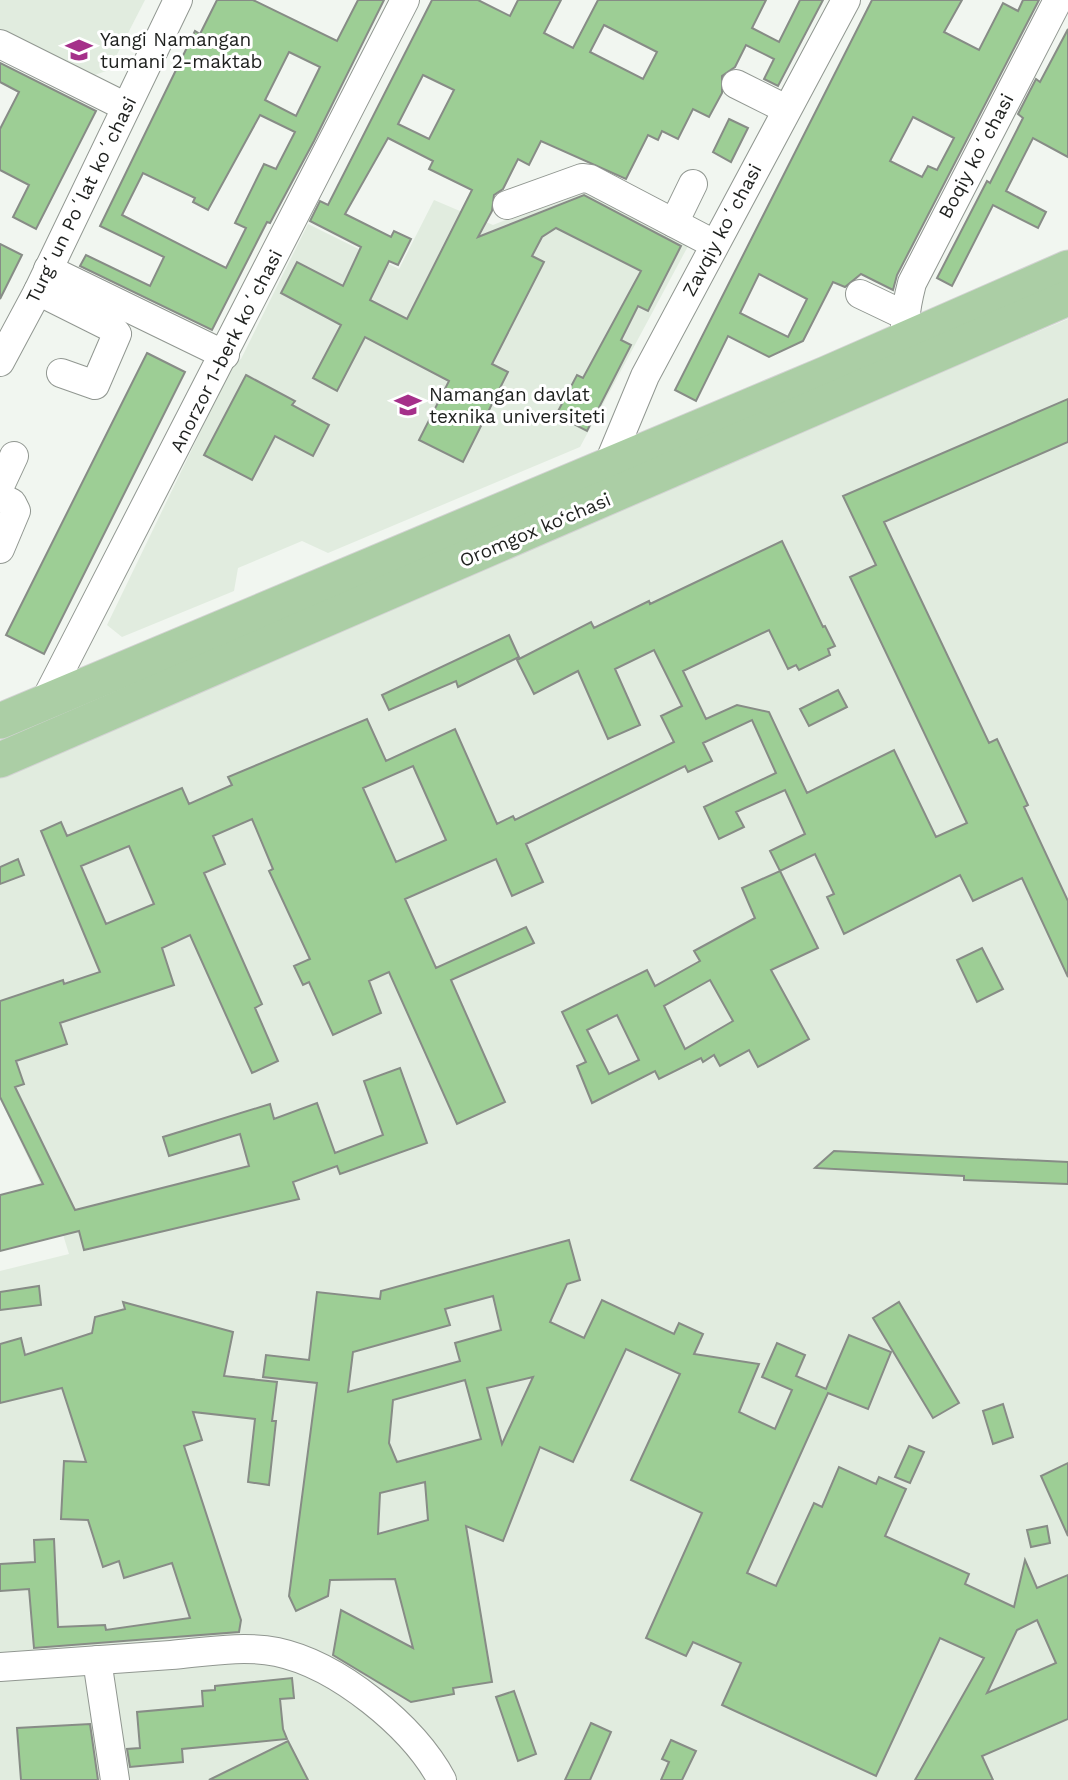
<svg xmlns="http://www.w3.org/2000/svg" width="1068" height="1780" font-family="'Work Sans',sans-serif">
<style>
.built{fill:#e1ecdf}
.building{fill:#9dce95;stroke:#878c86;stroke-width:2;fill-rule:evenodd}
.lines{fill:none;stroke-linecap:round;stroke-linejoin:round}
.minor-casing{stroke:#919791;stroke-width:30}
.major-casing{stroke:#d2d2d2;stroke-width:37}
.minor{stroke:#fff;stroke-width:28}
.major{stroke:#abcea5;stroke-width:35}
.labels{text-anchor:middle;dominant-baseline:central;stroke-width:6;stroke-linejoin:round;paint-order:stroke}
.poi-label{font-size:19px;fill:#1e201e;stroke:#fff;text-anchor:start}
.street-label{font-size:19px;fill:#1e201e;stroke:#fff}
</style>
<rect width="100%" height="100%" fill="#f1f6f0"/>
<g class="built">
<path d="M0 0H145L109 70 89 77 0 29Z"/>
<path d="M598 184 694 235 580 447 328 553 302 541 238 568 234 591 122 637 107 625 234 362 241 359 308 224 399 269 434 200 493 225Z"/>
<path d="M1068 319V1780H0V1271L69 1254 60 1225 0 1099V776L377 608Z"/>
</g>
<g class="building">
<path d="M217 0H253L337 41 358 0H384L314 141 270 223 267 222 212 330 80 266 86 255 150 286 164 257 100 226 195 31 200 34ZM289 52 320 67 296 116 265 100ZM260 115 295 132 276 169 264 164 235 223 246 228 226 268 122 215 143 173 195 198 193 202 208 210Z"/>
<path d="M432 0H478L510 16 518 0H561L544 33 573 48 598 0H766L752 28 779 42 800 0H823L778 86 764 79 774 59 746 45 735 67 722 76V93L709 117 693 109 678 139 662 131 658 140 648 135 626 179 541 141 529 165 518 159 503 189 494 195 492 211 478 237 584 195 681 246 648 311 638 306 621 340 631 345 587 431 556 415 577 375 583 378 641 271 556 228 542 237 532 256 544 262 492 364 508 372 463 462 419 440 449 381 365 337 337 391 313 378 341 325 281 293 297 262 343 286 361 247 310 221 320 201 328 205ZM604 25 657 52 643 79 590 52ZM423 75 454 90 429 139 398 124ZM388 138 433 161 429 169 472 190 407 319 370 300 389 261 398 265 411 239 394 231 391 237 345 214Z"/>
<path d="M872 0H962L944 32 979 50 1003 3 1018 11 1023 0H1039L897 275 893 290 861 274 845 287 833 282 803 341 769 357 728 336 696 401 675 390ZM913 117 954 138 937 170 928 166 922 177 890 161ZM759 274 807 299 788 337 740 313Z"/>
<path d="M1068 29V157L1033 138 1006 191 1046 212 1038 228 993 205 952 286 937 278 987 181 990 183 1023 118 1018 114 1036 79 1040 82Z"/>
<path d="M0 63 96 111 36 229 13 217 29 185 0 170V129L19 92 0 82Z"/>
<path d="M729 119 748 128 731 162 713 152Z"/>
<path d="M0 244 22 255 0 299Z"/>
<path d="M147 353 185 372 44 654 6 635Z"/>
<path d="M246 375 295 401 292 405 329 425 313 456 275 436 252 480 204 455Z"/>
<path d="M1068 399V442L884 522 989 743 997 739 1028 805 1024 807 1068 901V977L1022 878 973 901 960 875 844 934 827 897 834 894 815 854 780 871 770 851 805 834 785 790 736 812 744 827 719 839 704 807 776 773 752 720 703 743 712 761 688 772 685 766 526 844 543 882 512 896 496 859 405 899 436 968 526 927 534 943 451 980 505 1102 457 1124 389 972 369 981 381 1013 333 1035 309 982 303 985 294 966 310 959 269 871 273 869 252 819 213 836 225 864 204 873 262 1004 255 1008 278 1061 252 1073 190 935 162 948 174 985 60 1023 67 1044 16 1061 24 1084 15 1087 75 1210 249 1166 240 1134 169 1156 163 1137 270 1104 274 1119 317 1103 335 1153 383 1135 364 1081 400 1068 427 1143 340 1174 337 1166 293 1182 299 1199 84 1250 79 1231 0 1251V1195L43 1184 0 1097V1001L63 980 64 984 100 972 41 831 61 822 67 836 182 788 189 804 232 785 228 777 367 719 386 761 455 729 497 824 513 816 515 820 674 742 661 716 682 706 654 650 615 669 640 725 608 739 578 671 534 694 517 660 591 622 594 628 649 601 650 604 782 541 823 627 825 626 835 646 828 649 830 655 799 670 796 665 788 669 769 630 683 671 706 719 737 705 769 712 807 793 894 750 936 837 967 823 850 577 876 565 843 496ZM413 766 446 840 396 862 363 788ZM129 846 154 904 106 924 81 866Z"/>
<path d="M509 635 519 657 458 687 456 681 389 710 382 695Z"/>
<path d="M838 690 847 707 809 726 800 709Z"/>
<path d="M18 859 24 875 0 884V867Z"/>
<path d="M780 871 818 948 771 970 809 1039 758 1067 749 1050 720 1066 714 1055 703 1062 701 1058 659 1079 655 1071 592 1103 577 1066 586 1062 562 1012 647 970 655 986 700 961 694 951 755 918 742 888ZM710 980 733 1021 685 1049 664 1006ZM617 1015 639 1060 609 1074 587 1030Z"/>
<path d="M982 948 1003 989 977 1002 957 960Z"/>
<path d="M834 1151 1068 1162V1184L964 1180V1176L815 1168Z"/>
<path d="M569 1240 580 1280 567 1284 550 1322 584 1338 602 1300 674 1334 679 1323 703 1334 694 1354 759 1364 739 1412 775 1429 792 1390 762 1377 777 1343 805 1355 796 1376 826 1389 849 1335 891 1352 868 1409 828 1393 747 1573 776 1586 814 1503 822 1507 839 1467 876 1484 879 1477 906 1489 885 1536 969 1574 965 1584 1014 1607 1025 1560 1037 1588 1068 1575V1719L982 1756 993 1780H915L984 1658 940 1638 876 1776 722 1705 741 1663 693 1642 686 1656 646 1638 702 1513 631 1480 680 1374 626 1349 573 1462 540 1447 503 1541 466 1526 492 1682 453 1688 454 1694 411 1702 333 1655 341 1610 413 1648 395 1579 330 1580 328 1596 296 1611 289 1596 317 1383 263 1377 266 1355 309 1360 317 1292 380 1299 381 1291ZM493 1296 501 1330 455 1343 460 1361 348 1392 353 1352 450 1325 445 1309ZM533 1377 502 1444 487 1388ZM465 1380 481 1439 397 1462 389 1443 393 1400ZM425 1482 428 1520 378 1534 380 1493ZM1037 1620 1056 1663 987 1693 1017 1630Z"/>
<path d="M39 1286 41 1305 0 1310V1292Z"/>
<path d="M123 1302 233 1332 224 1376 277 1382 272 1421H276L269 1485 248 1482 255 1419 193 1412 202 1440 184 1446 241 1620 239 1632 34 1648 29 1589 0 1591V1564L35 1562 34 1540 54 1539 58 1627 105 1625 106 1630 190 1618 172 1563 124 1578 119 1561 103 1567 88 1520 61 1519 64 1461 86 1462 62 1388 0 1403V1344L21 1338 25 1355 92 1333 95 1317 125 1309Z"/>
<path d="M899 1302 959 1403 933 1418 873 1318Z"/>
<path d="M1003 1404 1013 1437 993 1444 983 1411Z"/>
<path d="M909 1446 924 1452 910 1483 895 1477Z"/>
<path d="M1068 1463V1536L1041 1476Z"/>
<path d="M1047 1526 1050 1543 1031 1547 1027 1530Z"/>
<path d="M292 1678 294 1698 280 1699 283 1729 287 1739 182 1749 183 1762 130 1767 127 1749 140 1748 137 1712 203 1706 202 1691 215 1690V1686Z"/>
<path d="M514 1691 536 1754 518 1761 496 1697Z"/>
<path d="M591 1723 611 1732 590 1780H565Z"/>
<path d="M90 1724 98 1780H21L17 1728Z"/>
<path d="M671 1740 696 1751 682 1780H661L669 1762 662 1759Z"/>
<path d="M288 1741 308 1780H209Z"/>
</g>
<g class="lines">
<g class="minor-casing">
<g id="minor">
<path d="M0 44 126 107"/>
<path d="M736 84 786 109"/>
<path d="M507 205 582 178 590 179 714 244"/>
<path d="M674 223 693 184"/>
<path d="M48 269 225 355"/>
<path d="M38 291 112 328 117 334 95 385 61 373"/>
<path d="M860 294 904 315"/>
<path d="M909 359C902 331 905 310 912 283L1058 0"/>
<path d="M0 362 38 291 178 0"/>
<path d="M610 478 608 465 645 376 846 0"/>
<path d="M0 486 14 456"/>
<path d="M0 497 12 503 16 511 0 549"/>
<path d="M45 701 405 0"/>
<path d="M97 1660 115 1780"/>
<path d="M0 1667C57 1663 114 1659 171 1655 205 1652 243 1645 277 1652 338 1665 413 1726 442 1780"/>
</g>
</g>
<g class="major-casing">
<g id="major">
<path d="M0 721 826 374 1068 268"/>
<path d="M0 760 1068 298"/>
</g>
</g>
<use href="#minor" class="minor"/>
<use href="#major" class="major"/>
</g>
<defs>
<g id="school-bare" transform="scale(2.1)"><path d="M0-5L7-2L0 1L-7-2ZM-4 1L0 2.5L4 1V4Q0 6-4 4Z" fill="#a5308a" stroke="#fff" stroke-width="2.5" paint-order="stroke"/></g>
<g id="university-bare" transform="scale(2.1)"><path d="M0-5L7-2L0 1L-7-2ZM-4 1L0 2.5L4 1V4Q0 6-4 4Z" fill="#a5308a" stroke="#fff" stroke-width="2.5" paint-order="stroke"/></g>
</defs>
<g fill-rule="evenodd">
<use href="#school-bare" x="79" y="50"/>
<use href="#university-bare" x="408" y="405"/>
</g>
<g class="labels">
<g class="poi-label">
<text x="100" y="39">Yangi Namangan<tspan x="100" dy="22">tumani 2-maktab</tspan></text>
<text x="429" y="394">Namangan davlat<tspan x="429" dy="22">texnika universiteti</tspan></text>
</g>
<g class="street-label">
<text transform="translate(976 156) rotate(-62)">Boqiy koʻchasi</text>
<text transform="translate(81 200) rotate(-64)">Turgʻun Poʻlat koʻchasi</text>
<text transform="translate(722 230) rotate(-62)">Zavqiy koʻchasi</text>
<text transform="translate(226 351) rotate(-63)">Anorzor 1-berk koʻchasi</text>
<text transform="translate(535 530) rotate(-23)">Oromgox ko‘chasi</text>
</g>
</g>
</svg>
